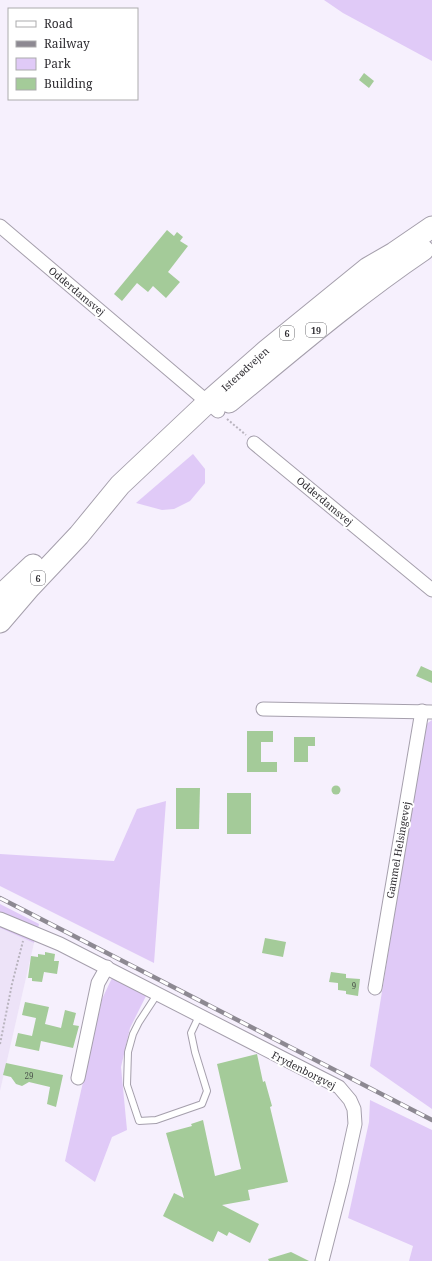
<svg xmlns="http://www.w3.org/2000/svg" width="432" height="1261" font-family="'Noto Serif',serif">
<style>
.built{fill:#ede3f8}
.green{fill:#e0caf7}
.building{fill:#a4cb99}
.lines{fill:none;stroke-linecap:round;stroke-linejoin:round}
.service-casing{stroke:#a59fac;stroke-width:8}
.minor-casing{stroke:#a59fac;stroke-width:15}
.trunk-casing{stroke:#a59fac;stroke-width:23}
.path{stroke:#b9b4bf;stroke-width:2;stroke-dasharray:2 2;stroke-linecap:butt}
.service{stroke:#fff;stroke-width:6}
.minor{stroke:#fff;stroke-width:13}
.trunk{stroke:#fff;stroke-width:21}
.rail-casing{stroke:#8d8992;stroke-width:4.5}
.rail{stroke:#fff;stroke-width:3;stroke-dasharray:9;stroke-linecap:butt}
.labels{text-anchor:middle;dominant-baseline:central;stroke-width:4;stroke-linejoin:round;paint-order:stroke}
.number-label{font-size:8px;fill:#4c544c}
.shield{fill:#fff;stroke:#6d6c70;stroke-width:1}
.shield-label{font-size:9px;font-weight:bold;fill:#2f2d32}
.street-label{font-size:10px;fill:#2f2d32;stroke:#fff}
</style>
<rect width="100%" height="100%" fill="#f6f0fd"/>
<path class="built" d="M0 928 34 943 0 1091Z"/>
<g class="green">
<path d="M324 0H432V61L343 13Z"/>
<path d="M193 454 205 469V483L190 501 174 509 162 510 136 503Z"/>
<path d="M432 720V1109L370 1066 425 725Z"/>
<path d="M166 801 154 963 0 886V854L114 861 137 809Z"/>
<path d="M0 904 39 924 34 943 0 928Z"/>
<path d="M112 978 146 996 130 1028 121 1067 127 1130 112 1137 95 1182 65 1161 102 999Z"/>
<path d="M370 1100 432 1130V1261H409L413 1246 348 1218 369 1122Z"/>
</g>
<g class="building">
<path d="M364 73 374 81 369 88 359 80Z"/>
<path d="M167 230 174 236 177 232 183 237 180 241 188 246 168 272 180 282 166 298 153 286 148 292 137 283 122 301 114 294Z"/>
<path d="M421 666 432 671V683L416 676Z"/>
<path d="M247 731H273V742H261V762H277V772H247Z"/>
<path d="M294 737H315V746H308V762H294Z"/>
<circle cx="336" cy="790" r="4.5"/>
<path d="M176 788H200L199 829H176Z"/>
<rect x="227" y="793" width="24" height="41"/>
<path d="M265 938 286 942 283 957 262 953Z"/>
<path d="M45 952 55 954 54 961H59L57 974 44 972 42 982 32 981V978H28L31 956 38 957V954L45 955Z"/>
<path d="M331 972 346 974V978L360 979 358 996 346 994V991L338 990V983L329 982Z"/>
<path d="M25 1002 49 1007 45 1024 61 1028 65 1010 76 1013 73 1025 79 1026 73 1048 41 1041 39 1051 15 1046 18 1033 32 1036 36 1018 22 1015Z"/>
<path d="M257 1054 263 1082 265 1081 272 1106 270 1107 288 1182 248 1190 250 1200 222 1205 259 1224 250 1243 229 1232 227 1236 218 1231 213 1242 163 1216 174 1193 184 1198 166 1133 192 1126 191 1124 203 1120 215 1176 241 1169 217 1064Z"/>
<path d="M6 1063 63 1075 56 1107 47 1104 50 1087 29 1082 22 1086 16 1084 11 1077 3 1075Z"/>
<path d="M291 1252 309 1261H269L268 1259Z"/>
</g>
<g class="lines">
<g class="service-casing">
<path id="service" d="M158 993 139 1022 133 1034 128 1052 127 1085 139 1121 156 1120 202 1104 207 1091 195 1052 191 1033 199 1016"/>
</g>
<g class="minor-casing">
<g id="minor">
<path d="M0 226 218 411"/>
<path d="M254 443 432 590"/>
<path d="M263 709 432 712"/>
<path d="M0 919 60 944 339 1087 350 1100 354 1109 355 1124 342 1183 322 1261"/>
<path d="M375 988 422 711"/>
<path d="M78 1078 98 983 107 967"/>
</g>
</g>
<g class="trunk-casing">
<g id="trunk">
<path d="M229 402C292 350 355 296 423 250"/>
<path d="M0 596 33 565"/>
<path d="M0 622 30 587 79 535 120 485 208 402 266 351 368 268 394 253 432 227"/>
</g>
</g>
<g class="path">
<path d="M227 419 246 435"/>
<path d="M0 1044 12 984 23 941"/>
</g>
<use href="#service" class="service"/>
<use href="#minor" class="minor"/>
<use href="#trunk" class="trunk"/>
<g class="rail-casing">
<path id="rail" d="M0 898 432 1120"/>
</g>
<use href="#rail" class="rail"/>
</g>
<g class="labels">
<g class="number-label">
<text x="354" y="985">9</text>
<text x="29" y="1075">29</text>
</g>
<g class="shield">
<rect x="306" y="323" width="20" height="14" rx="3"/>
<rect x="280" y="326" width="14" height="14" rx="3"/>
<rect x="31" y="571" width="14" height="14" rx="3"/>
</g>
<g class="shield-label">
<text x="316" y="330">19</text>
<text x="287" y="333">6</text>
<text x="38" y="578">6</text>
</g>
<g class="street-label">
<text transform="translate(77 291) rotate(40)">Odderdamsvej</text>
<text transform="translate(245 369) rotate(-42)">Isterødvejen</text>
<text transform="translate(325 501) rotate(40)">Odderdamsvej</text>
<text transform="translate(398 850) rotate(-80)">Gammel Helsingevej</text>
<text transform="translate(304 1070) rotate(27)">Frydenborgvej</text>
</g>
</g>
<rect x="8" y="8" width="130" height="92" fill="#ffffff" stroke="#acabad"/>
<rect x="16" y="21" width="20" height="6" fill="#ffffff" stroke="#acabad"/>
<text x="44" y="28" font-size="12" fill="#2f2d32">Road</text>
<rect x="16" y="41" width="20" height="6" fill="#8d8992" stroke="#acabad"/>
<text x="44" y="48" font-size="12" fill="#2f2d32">Railway</text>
<rect x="16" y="58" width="20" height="12" fill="#e0caf7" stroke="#acabad"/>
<text x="44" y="68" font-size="12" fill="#2f2d32">Park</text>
<rect x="16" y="78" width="20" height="12" fill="#a4cb99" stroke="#acabad"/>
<text x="44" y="88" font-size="12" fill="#2f2d32">Building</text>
</svg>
